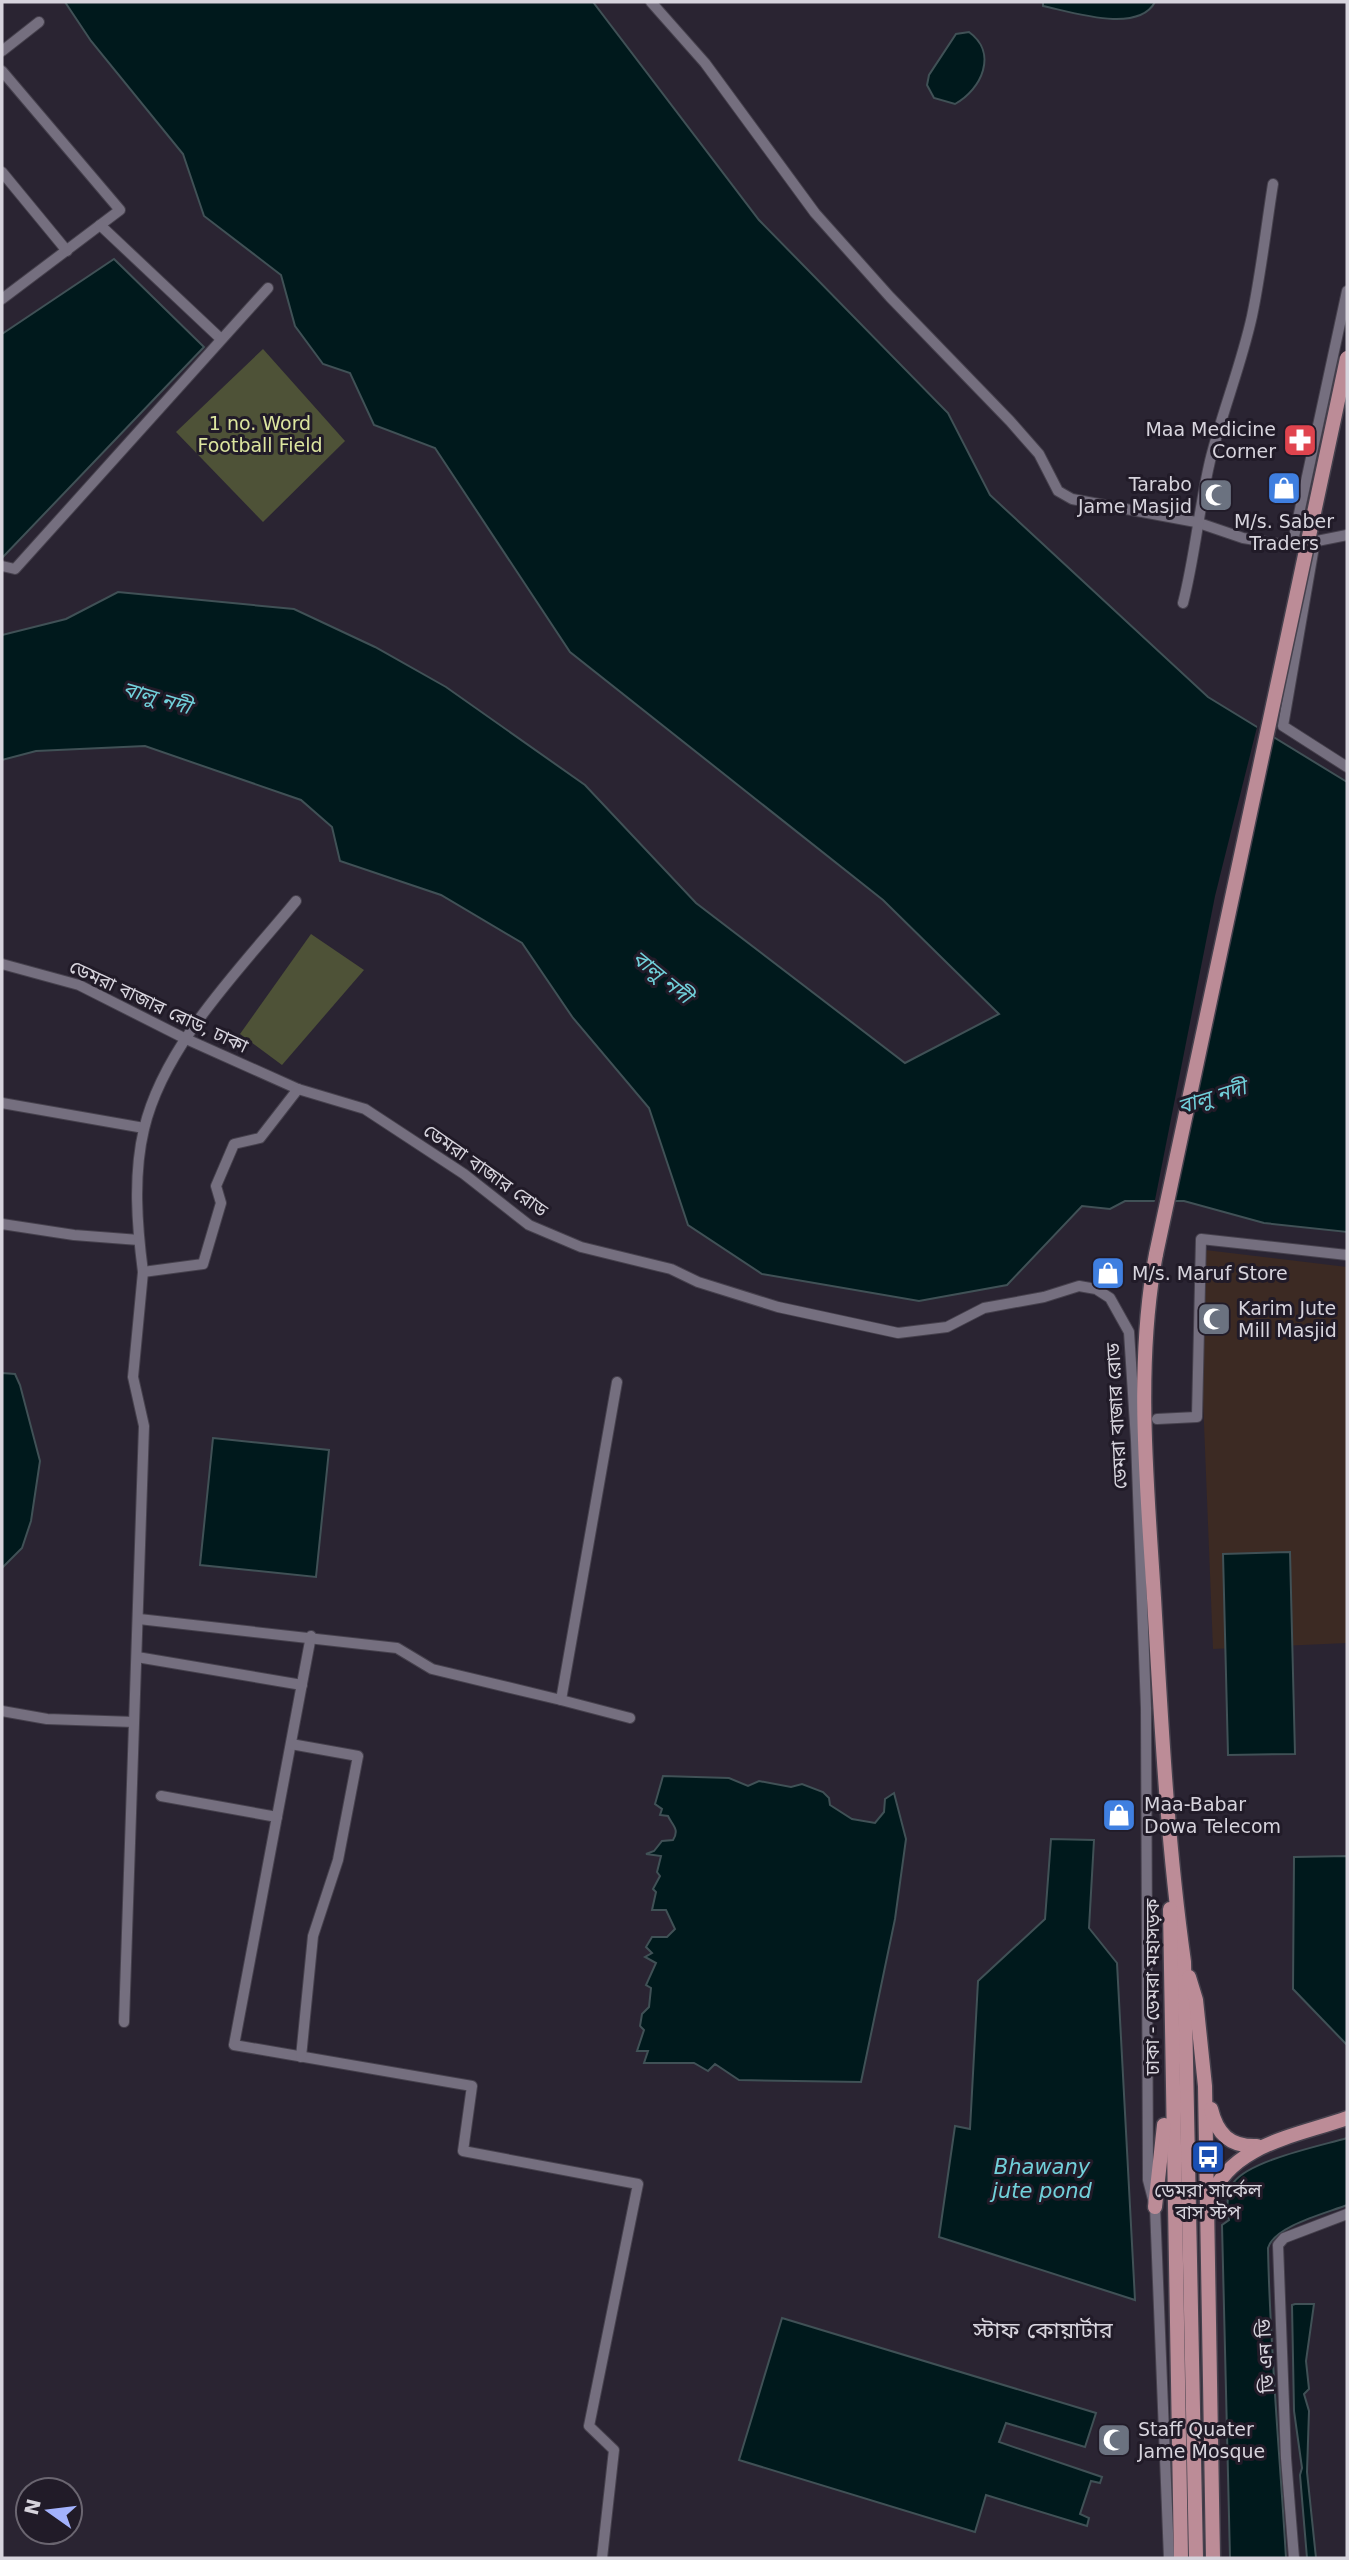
<svg xmlns="http://www.w3.org/2000/svg" width="1349" height="2560" font-family="'DejaVu Sans','Noto Sans Bengali',sans-serif">
<style>
.industrial{fill:#3c2a23}
.green{fill:#4e5237}
.water{fill:#00191c;stroke:#405156;stroke-width:2}
.pier{fill:#2a2432}
.lines{fill:none;stroke-linecap:round;stroke-linejoin:round}
.minor-casing{stroke:#46414d;stroke-width:12}
.primary-casing{stroke:#46414d;stroke-width:17}
.minor{stroke:#756f7f;stroke-width:10}
.primary{stroke:#bc8c97;stroke-width:14}
.primary-bridge-casing{stroke:#46414d;stroke-width:17;stroke-linecap:butt}
.primary-bridge{stroke:#bc8c97;stroke-width:14}
.labels{text-anchor:middle;dominant-baseline:central;stroke-width:6;stroke-linejoin:round;paint-order:stroke}
.park-label{font-size:19px;fill:#dce59f;stroke:#211b28}
.poi-label{font-size:19px;fill:#d7d4dd;stroke:#211b28;text-anchor:start}
.street-label{font-size:19px;fill:#d7d4dd;stroke:#211b28}
.water-label{font-size:21px;font-style:italic;fill:#71d0da;stroke:#211b28}
.quarter-label{font-size:23px;fill:#d7d4dd;stroke:#211b28}
</style>
<rect width="100%" height="100%" fill="#2a2432"/>
<path class="industrial" d="M1197 1249 1347 1267V1643L1213 1649Z"/>
<g class="green">
<path d="M263 349 345 441 263 522 176 432Z"/>
<path d="M311 934 364 970 282 1065 240 1034Z"/>
</g>
<g class="water">
<path d="M65 2H593L759 220 948 413 990 495 1208 697 1347 782V1232L1264 1223 1184 1201H1125L1110 1209 1082 1206 1007 1285 919 1301 762 1274 688 1225 649 1108 573 1018 522 943 441 895 340 861 332 827 301 800 145 746 36 751 2 760V635L66 619 118 592 294 609 375 647 446 687 585 785 696 903 905 1063 999 1014 883 900 570 652 435 448 374 425 350 373 323 364 295 326 281 275 204 216 183 154 91 41Z"/>
<path d="M1043 2H1155C1138 34 1072 12 1043 6Z"/>
<path d="M969 32C998 53 982 89 955 104L934 98 927 85 929 75 956 34Z"/>
<path d="M114 259 204 347 2 558V334Z"/>
<path d="M2 1373 15 1374 20 1385 40 1461 31 1521 22 1548 2 1568Z"/>
<path d="M213 1438 329 1450 316 1577 200 1565Z"/>
<path d="M1290 1552 1295 1754 1228 1755 1223 1554Z"/>
<path d="M663 1776 729 1778 748 1786 759 1781 791 1787 802 1784 823 1792 829 1798 830 1805 852 1819 875 1823 884 1812 885 1799 894 1793 906 1839 895 1919 861 2082 739 2080 715 2064 708 2071 694 2063H644L648 2051H637L644 2030 640 2026 642 2014 649 2007 651 1988 646 1985 656 1963 645 1957 652 1953 646 1947 652 1937H667L675 1929 666 1910H652L656 1892 653 1889 660 1876 657 1872 661 1856 646 1854 654 1851 662 1841 673 1840C680 1829 672 1825 668 1816L660 1815 662 1809 655 1804Z"/>
<path d="M1051 1839 1094 1840 1089 1928 1117 1963 1135 2300 939 2237 955 2126 970 2129 978 1981 1045 1919Z"/>
<path d="M1347 1856V2045L1293 1989 1294 1857Z"/>
<path d="M1347 2138V2205C1327 2213 1274 2226 1268 2248 1270 2351 1280 2455 1286 2558H1230L1222 2225 1229 2220C1226 2208 1227 2192 1234 2182 1251 2160 1320 2146 1347 2138Z"/>
<path d="M1295 2304H1314L1306 2361 1309 2389 1304 2394 1309 2411 1307 2472 1316 2558H1307L1300 2475 1302 2468 1294 2411 1292 2305Z"/>
<path d="M782 2318 1096 2413 1085 2447 1006 2423 999 2442 1102 2477 1100 2483 1091 2481 1080 2514 1089 2518 1087 2526 986 2495 975 2532 739 2460Z"/>
</g>
<path class="pier" d="M1258 723 1272 731 1170 1205H1154L1215 896Z"/>
<g class="lines">
<g class="minor-casing">
<g id="minor">
<path d="M651 2 705 63 815 213 890 297 1010 421 1039 454 1058 491 1072 499 1196 522 1243 538 1292 546 1347 535"/>
<path d="M2 51 39 22"/>
<path d="M2 71 120 210 2 299"/>
<path d="M2 172 67 251"/>
<path d="M100 225 221 339"/>
<path d="M1315 541 1283 726 1347 767"/>
<path d="M1292 546 1347 291"/>
<path d="M2 566 15 569 268 288"/>
<path d="M1183 603C1195 556 1199 508 1210 461 1222 412 1241 366 1252 316 1261 273 1266 228 1273 184"/>
<path d="M2 964 79 985 184 1038 298 1089 365 1109 464 1174 529 1225 581 1247 671 1269 698 1282 778 1307 898 1333 947 1327 984 1308 1044 1297 1079 1286 1096 1289 1110 1298 1129 1332 1136 1440 1146 1708 1148 2180 1155 2207 1169 2558"/>
<path d="M2 1103 144 1128"/>
<path d="M2 1224 74 1235 139 1240"/>
<path d="M143 1272C137 1226 133 1175 144 1129 164 1044 242 967 296 901"/>
<path d="M1157 1419 1197 1417 1201 1239 1347 1255"/>
<path d="M139 1619 397 1648 432 1669 561 1700 617 1382"/>
<path d="M311 1636 234 2045 472 2086 463 2151 638 2184 589 2426 614 2450 602 2558"/>
<path d="M137 1657 302 1685"/>
<path d="M561 1700 630 1718"/>
<path d="M2 1711 47 1719 134 1722"/>
<path d="M291 1744 358 1756 338 1860 313 1936 301 2057"/>
<path d="M161 1796 277 1817"/>
<path d="M124 2022 144 1426 133 1377 143 1272 203 1264 221 1203 216 1186 234 1144 260 1138 298 1089"/>
<path d="M1294 2558 1286 2458 1278 2245 1284 2238 1347 2214"/>
</g>
</g>
<g class="primary-casing">
<g id="primary">
<path d="M1156 1254C1135 1366 1147 1484 1154 1598 1161 1719 1167 1841 1184 1962L1196 2558"/>
<path d="M1170 1909 1181 2558"/>
<path d="M1189 1977 1196 2000 1205 2086 1213 2558"/>
<path d="M1211 2109C1217 2134 1230 2147 1257 2146"/>
<path d="M1210 2199C1231 2144 1297 2136 1347 2118"/>
<path d="M1155 2207 1164 2125"/>
</g>
</g>
<use href="#minor" class="minor"/>
<use href="#primary" class="primary"/>
<g class="primary-bridge-casing">
<path id="primary-bridge" d="M1156 1254 1347 358"/>
</g>
<use href="#primary-bridge" class="primary-bridge"/>
</g>
<defs>
<g id="pharmacy-square" transform="scale(1.75)"><rect x="-9" y="-9" width="18" height="18" rx="4" fill="#e0444e" stroke="#211b28"/><path d="M-2-6h4v4h4v4h-4v4h-4v-4h-4v-4h4Z" fill="#fff"/></g>
<g id="shop-square" transform="scale(1.75)"><rect x="-9" y="-9" width="18" height="18" rx="4" fill="#3f7fe0" stroke="#211b28"/><path d="M-5-2.5h2.3a2.7 3.5 0 0 1 5.4 0H5L5.5 6h-11ZM-1.5-2.5h3a1.5 2.3 0 0 0-3 0Z" fill="#fff"/></g>
<g id="mosque-square" transform="scale(1.75)"><rect x="-9" y="-9" width="18" height="18" rx="4" fill="#6b7280" stroke="#211b28"/><path d="M3.5-4.9A6 6 0 1 0 3.5 4.9A5 5 0 1 1 3.5-4.9Z" fill="#fff"/></g>
<g id="bus-square" transform="scale(1.75)"><rect x="-9" y="-9" width="18" height="18" rx="4" fill="#1a4fb4" stroke="#211b28"/><path d="M-5-6H5V4H4V6H2V4H-2V6H-4V4H-5ZM-3.5-4V0h7V-4ZM-3.5 1.2v1.5H-2V1.2ZM2 1.2v1.5H3.5V1.2Z" fill="#fff"/></g>
</defs>
<g fill-rule="evenodd">
<use href="#pharmacy-square" x="1300" y="440"/>
<use href="#shop-square" x="1284" y="488"/>
<use href="#mosque-square" x="1216" y="495"/>
<use href="#shop-square" x="1108" y="1273"/>
<use href="#mosque-square" x="1214" y="1319"/>
<use href="#shop-square" x="1119" y="1815"/>
<use href="#bus-square" x="1208" y="2157"/>
<use href="#mosque-square" x="1114" y="2440"/>
</g>
<g class="labels">
<g class="park-label">
<text x="260" y="423">1 no. Word<tspan x="260" dy="22">Football Field</tspan></text>
</g>
<g class="poi-label">
<text x="1276" y="429" text-anchor="end">Maa Medicine<tspan x="1276" dy="22">Corner</tspan></text>
<text x="1192" y="484" text-anchor="end">Tarabo<tspan x="1192" dy="22">Jame Masjid</tspan></text>
<text x="1284" y="521" text-anchor="middle">M/s. Saber<tspan x="1284" dy="22">Traders</tspan></text>
<text x="1132" y="1273">M/s. Maruf Store</text>
<text x="1238" y="1308">Karim Jute<tspan x="1238" dy="22">Mill Masjid</tspan></text>
<text x="1144" y="1804">Maa-Babar<tspan x="1144" dy="22">Dowa Telecom</tspan></text>
<text x="1208" y="2190" text-anchor="middle">ডেমরা সার্কেল<tspan x="1208" dy="22">বাস স্টপ</tspan></text>
<text x="1138" y="2429">Staff Quater<tspan x="1138" dy="22">Jame Mosque</tspan></text>
</g>
<g class="street-label">
<text transform="translate(159 1006) rotate(25)">ডেমরা বাজার রোড, ঢাকা</text>
<text transform="translate(486 1170) rotate(35)">ডেমরা বাজার রোড</text>
<text transform="translate(1116 1416) rotate(-93)">ডেমরা বাজার রোড</text>
<text transform="translate(1152 1987) rotate(-90)">ঢাকা - ডেমরা মহাসড়ক</text>
<text transform="translate(1265 2356) rotate(-93)">ডি এন ডি</text>
</g>
<g class="water-label">
<text transform="translate(157 698) rotate(16)">বালু নদী</text>
<text transform="translate(662 977) rotate(39)">বালু নদী</text>
<text transform="translate(1212 1097) rotate(-17)">বালু নদী</text>
<text x="1042" y="2167">Bhawany<tspan x="1042" dy="24">jute pond</tspan></text>
</g>
<g class="quarter-label">
<text x="1043" y="2330">স্টাফ কোয়ার্টার</text>
</g>
</g>
<rect width="1349" height="2560" fill="none" stroke="#d7d4dd" stroke-width="7"/>
<g transform="translate(49 2511) rotate(284)"><circle r="33" fill="#211b28" stroke="#6a6570" stroke-width="2"/>
<path d="M0-5L12 26L0 18L-12 26Z" fill="#a3b2fd"/>
<text y="-10" font-size="19" font-weight="bold" text-anchor="middle" fill="#d7d4dd">N</text>
</g>
</svg>
